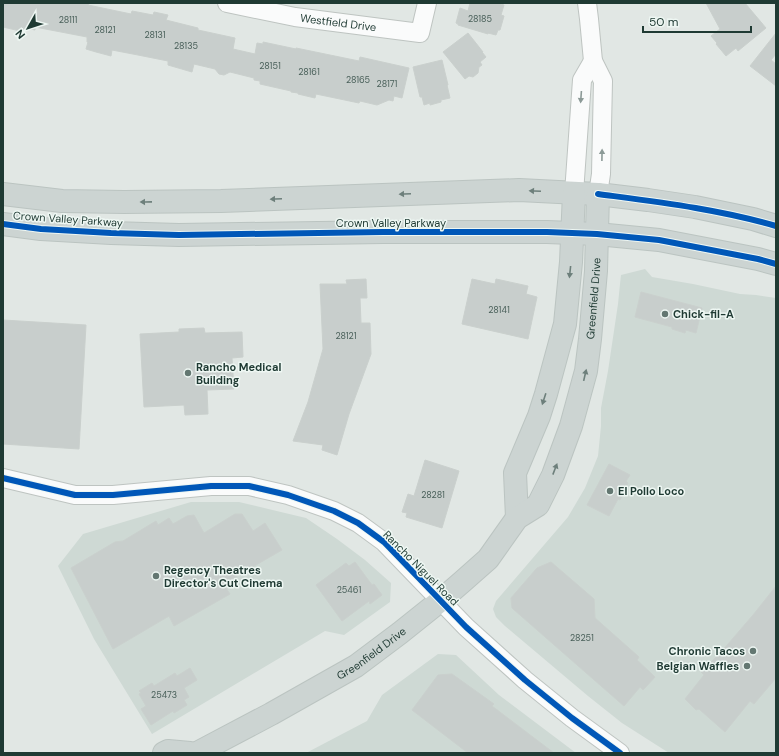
<svg xmlns="http://www.w3.org/2000/svg" width="779" height="756" font-family="'DM Sans',sans-serif">
<style>
.built{fill:#ced9d4}
.building{fill:#c8cecc;stroke:#cad0cd}
.lines{fill:none;stroke-linecap:round;stroke-linejoin:round}
.minor-casing{stroke:#bec4c1;stroke-width:20}
.major-casing{stroke:#bbc4c1;stroke-width:24}
.minor{stroke:#fafbfb;stroke-width:18}
.major{stroke:#ccd4d2;stroke-width:22}
.cycleway-casing{stroke:#eef7f3;stroke-width:8}
.cycleway{stroke:#0057b8;stroke-width:6}
.oneway{fill:#8c9a97}
.oneway2{fill:#6d7f7b}
.poi-dot{fill:#637771;stroke:#eef7f3;stroke-width:1.5}
.labels{text-anchor:middle;dominant-baseline:central;stroke-width:3;stroke-linejoin:round;paint-order:stroke}
.number-label{font-size:9px;fill:#4a605a}
.street-label{font-size:11px;fill:#1f3a33;stroke:#eef7f3}
.poi-label{font-size:11px;font-weight:bold;fill:#1f3a33;stroke:#eef7f3;text-anchor:start}
</style>
<rect width="100%" height="100%" fill="#e1e7e4"/>
<g class="built">
<path d="M645 269 652 277 693 284 740 294 756 295 776 298V753H669L622 723 588 696 505 626 496 617 493 609 496 601 568 517 585 488 598 456 601 426V408L608 371 618 304 620 284 621 275Z"/>
<path d="M191 502H239L306 518 337 539 365 560 391 583 390 602 344 635 325 631 152 734 94 639 58 566 83 534Z"/>
<path d="M438 654 456 655 499 695 576 753H306L367 721 382 695Z"/>
</g>
<g class="building">
<path d="M3 3H89L88 5 131 14 132 11 153 15 154 12 168 15 166 20 198 28V30L235 38 233 49 255 54 257 43 263 44V42L296 49V48L359 61 360 57 409 68 402 98 394 96 393 101 389 100 377 105 360 101 359 103 316 94 315 98 298 94V93L291 92V91L260 84V81L254 80V78L230 72 224 75 219 74 215 69 194 64 192 72 168 65V61L138 55 112 50 111 56 96 52 86 49 88 42H87V37L35 27V30L25 28 20 31 3 27Z"/>
<path d="M470 3H497L504 5 501 15 504 16 500 30H498L496 35 488 33V34L458 25V24L456 23 460 8 468 11Z"/>
<path d="M706 3H745L766 28 738 51 736 48 726 56 716 44 717 43 711 36 720 29Z"/>
<path d="M468 33 483 52H482L486 57 480 62 482 65 479 67 478 73 473 77 469 76 465 79 443 52Z"/>
<path d="M776 33V54L771 60 776 64V86L750 66Z"/>
<path d="M442 60 448 85H447L450 98 441 100V102L430 105V103L424 105 422 97H420L413 67Z"/>
<path d="M366 279 367 298H360L361 323H370L371 354 349 414 337 455 322 450 323 445 293 441 308 402 323 349 320 284H347L346 280Z"/>
<path d="M472 279 495 284 496 279 528 286 526 294 537 297 528 339 462 324Z"/>
<path d="M641 292 702 308 696 333 686 330 685 333 672 329V327L635 317Z"/>
<path d="M3 320 86 325 79 449 3 444Z"/>
<path d="M204 328 205 333 242 332 243 357 232 358 234 389 207 390 208 414 185 415 184 405 144 407 140 334 179 332V329Z"/>
<path d="M425 460 459 471 442 528 406 517 407 513 402 512 408 494 414 496Z"/>
<path d="M609 464 630 475 626 481 628 483 620 500 618 499 609 516 587 505Z"/>
<path d="M235 514H242L253 531 265 523 282 550 223 584 230 594 174 626 169 616 113 649 71 568 115 542 123 541 156 521 158 525 169 518 173 524 187 516 194 515 204 533Z"/>
<path d="M355 562 372 585 374 584 382 595 370 604 369 601 342 621 316 585 346 563 349 566Z"/>
<path d="M551 562 594 599 595 618 639 657 637 660 655 677 643 690 640 687 624 706 512 608 511 598 537 568Z"/>
<path d="M776 586V678L754 704 750 701 725 732 699 709 696 710 685 699 704 675 701 672 722 651 753 615Z"/>
<path d="M190 668 197 680 184 688 189 697 184 700 187 705 174 713 173 711 151 725 141 709 146 706 139 694 141 693 139 691 152 683 154 686 175 673 177 676Z"/>
<path d="M452 674 494 704 492 706 554 753H468L412 710 438 675Z"/>
</g>
<g class="lines">
<g class="minor-casing">
<g id="minor">
<path id="s1" d="M227 3 295 17 420 33 427 3"/>
<path d="M587 3 589 19 593 61 603 81 601 174 598 194"/>
<path d="M574 193 582 80 593 61"/>
<path d="M3 478 75 495H113L211 486H249L288 495 334 511 358 523 384 542 466 627 525 680 572 718 620 753"/>
</g>
</g>
<g class="major-casing">
<g id="major">
<path d="M3 194 62 201 124 202 221 201 519 190 598 194 648 200 695 207 753 219 776 226"/>
<path d="M3 224 41 229 111 233 179 235 383 232H547L597 234 659 240 758 259 776 264"/>
<path d="M517 518 515 473 539 416 546 394 565 324 571 262 574 193"/>
<path d="M164 753 168 751 190 753"/>
<path id="s2" d="M197 753 271 714 356 666 400 633 440 601 462 582 488 559 517 518 538 505 553 475 571 426 586 371 590 339 596 271 598 194"/>
</g>
</g>
<use href="#minor" class="minor"/>
<use href="#major" class="major"/>
<g class="cycleway-casing">
<g id="cycleway">
<path d="M598 194C658 202 718 209 776 226"/>
<path d="M3 224 41 229 111 233 179 235 383 232H547L597 234 659 240 758 259 776 264"/>
<path d="M3 478 75 495H113L211 486H249L288 495 334 511 358 523 384 542 466 627 525 680 572 718 620 753"/>
</g>
</g>
<use href="#cycleway" class="cycleway"/>
</g>
<defs><path id="oneway-solid" d="M-6-.8H1V-3.2L6.5 0L1 3.2V.8H-6Z"/></defs>
<g class="oneway">
<use href="#oneway-solid" transform="translate(581 97) rotate(94)"/>
<use href="#oneway-solid" transform="translate(602 155) rotate(-89)"/>
</g>
<g class="oneway2">
<use href="#oneway-solid" transform="translate(535 191) rotate(-177)"/>
<use href="#oneway-solid" transform="translate(405 194) rotate(178)"/>
<use href="#oneway-solid" transform="translate(276 199) rotate(178)"/>
<use href="#oneway-solid" transform="translate(146 202) rotate(179)"/>
<use href="#oneway-solid" transform="translate(570 272) rotate(96)"/>
<use href="#oneway-solid" transform="translate(585 375) rotate(-77)"/>
<use href="#oneway-solid" transform="translate(544 399) rotate(108)"/>
<use href="#oneway-solid" transform="translate(555 469) rotate(-69)"/>
</g>
<g class="poi-dot">
<circle cx="665" cy="314" r="4"/>
<circle cx="188" cy="373" r="4"/>
<circle cx="610" cy="491" r="4"/>
<circle cx="156" cy="576" r="4"/>
<circle cx="753" cy="651" r="4"/>
<circle cx="747" cy="666" r="4"/>
</g>
<g class="labels">
<g class="number-label">
<text x="480" y="19">28185</text>
<text x="68" y="20">28111</text>
<text x="105" y="30">28121</text>
<text x="155" y="35">28131</text>
<text x="186" y="46">28135</text>
<text x="270" y="66">28151</text>
<text x="309" y="72">28161</text>
<text x="358" y="80">28165</text>
<text x="387" y="84">28171</text>
<text x="499" y="310">28141</text>
<text x="346" y="336">28121</text>
<text x="433" y="495">28281</text>
<text x="349" y="590">25461</text>
<text x="582" y="638">28251</text>
<text x="164" y="695">25473</text>
</g>
<g class="street-label">
<text stroke="none"><textPath href="#s1" startOffset="113">Westfield Drive</textPath></text>
<text transform="translate(68 219) rotate(4)">Crown Valley Parkway</text>
<text x="391" y="223">Crown Valley Parkway</text>
<text stroke="none"><textPath href="#s2" startOffset="642">Greenfield Drive</textPath></text>
<text transform="translate(421 568) rotate(45)">Rancho Niguel Road</text>
<text stroke="none"><textPath href="#s2" startOffset="201">Greenfield Drive</textPath></text>
</g>
<g class="poi-label">
<text x="673" y="314">Chick-fil-A</text>
<text x="196" y="367">Rancho Medical<tspan x="196" dy="13">Building</tspan></text>
<text x="618" y="491">El Pollo Loco</text>
<text x="164" y="570">Regency Theatres<tspan x="164" dy="13">Director's Cut Cinema</tspan></text>
<text x="745" y="651" text-anchor="end">Chronic Tacos</text>
<text x="739" y="666" text-anchor="end">Belgian Waffles</text>
</g>
</g>
<rect width="779" height="756" fill="none" stroke="#1f3a33" stroke-width="8"/>
<g transform="translate(28 28) rotate(231)" stroke="#eef7f3" stroke-width="3" paint-order="stroke">
<path d="M0-3L7 15L0 10L-7 15Z" fill="#1f3a33"/>
<text y="-6" font-size="11" font-weight="bold" text-anchor="middle" fill="#1f3a33">N</text>
</g>
<path d="M643 26v6h108v-6" fill="none" stroke="#1f3a33" stroke-width="2"/>
<text x="649" y="26" font-size="12" fill="#1f3a33" stroke="#eef7f3" stroke-width="3" paint-order="stroke">50 m</text>
</svg>
